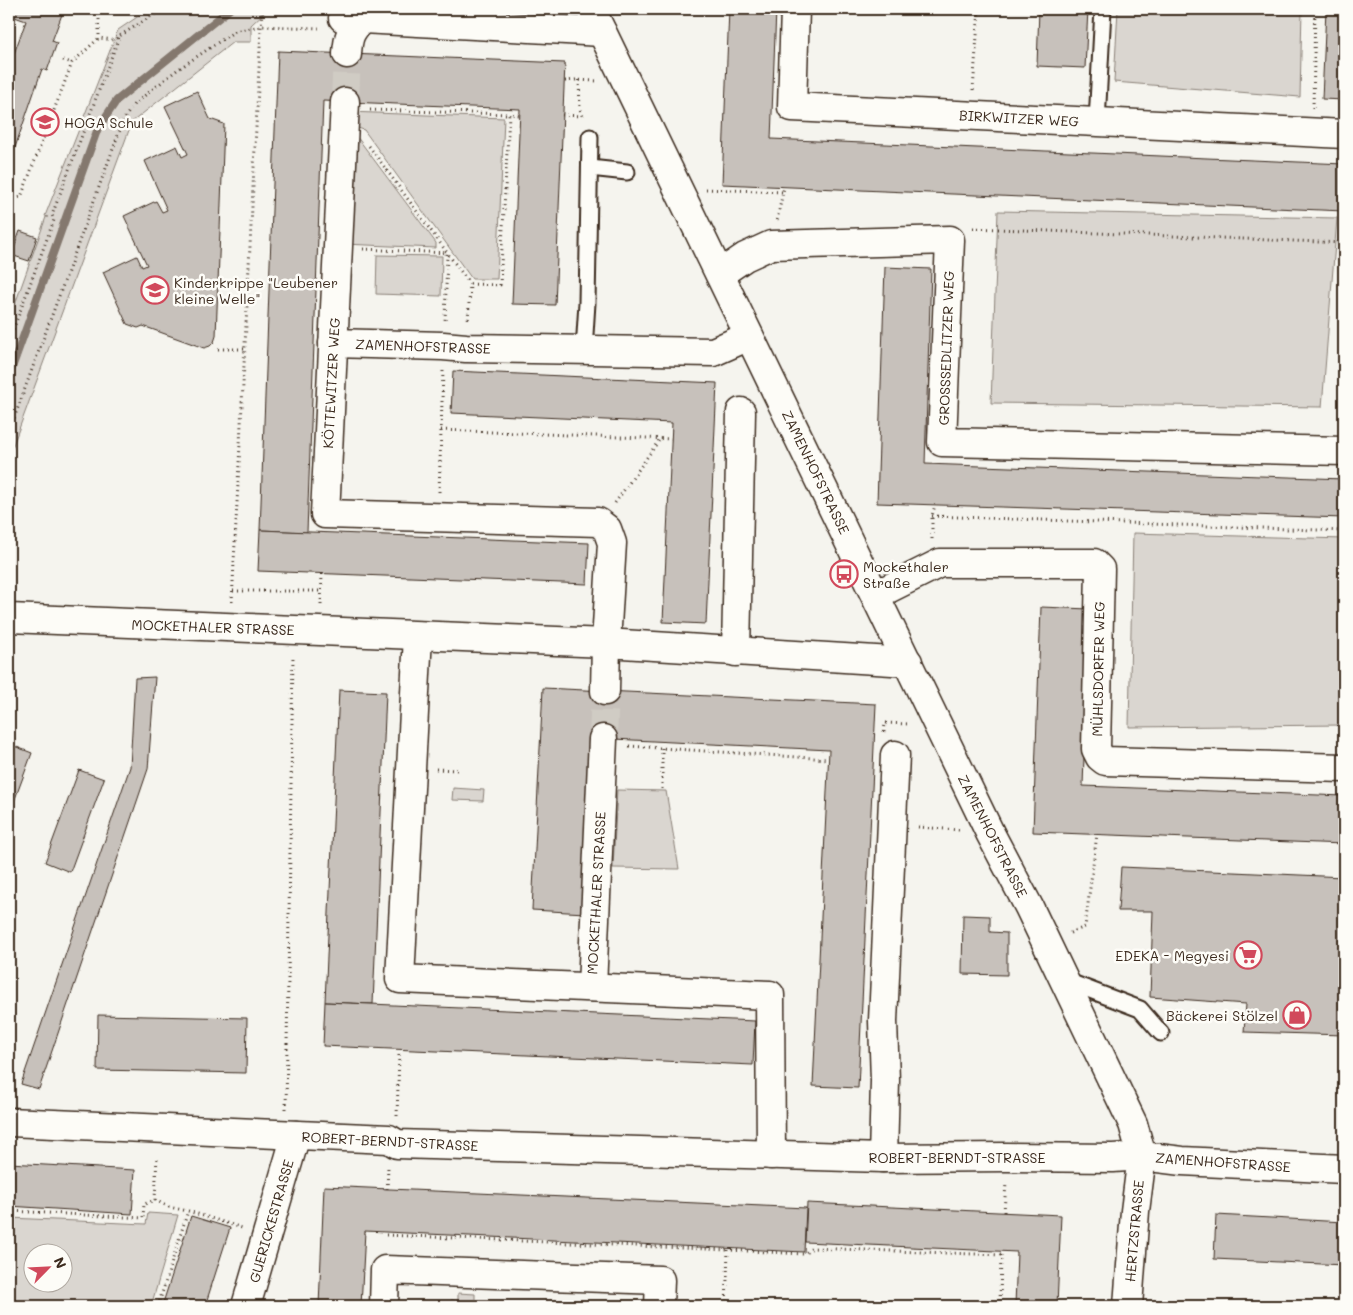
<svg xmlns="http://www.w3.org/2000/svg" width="1353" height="1315" font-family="Mali,sans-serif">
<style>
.green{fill:#dad6d0;stroke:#8a8077;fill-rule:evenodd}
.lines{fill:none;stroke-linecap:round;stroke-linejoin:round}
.stream{stroke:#84786e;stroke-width:8}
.building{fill:#c7c1bb;stroke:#3b2a1e}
.minor-tunnel{stroke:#d0ccc4;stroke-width:28;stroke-dasharray:28 14;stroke-linecap:butt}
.service-casing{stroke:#3b2a1e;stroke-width:19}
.minor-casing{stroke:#3b2a1e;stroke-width:31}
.path{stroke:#3b2a1e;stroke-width:3;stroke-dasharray:1 4;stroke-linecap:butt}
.service{stroke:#fdfcf7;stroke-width:15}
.minor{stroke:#fdfcf7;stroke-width:28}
.labels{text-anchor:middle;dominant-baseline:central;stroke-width:5;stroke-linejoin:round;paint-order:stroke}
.street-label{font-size:14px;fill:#3b2a1e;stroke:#fdfcf7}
.poi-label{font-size:14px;fill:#3b2a1e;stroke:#fdfcf7;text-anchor:start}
</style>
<rect width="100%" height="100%" fill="#f5f4ee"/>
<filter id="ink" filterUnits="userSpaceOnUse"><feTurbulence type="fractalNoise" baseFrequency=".02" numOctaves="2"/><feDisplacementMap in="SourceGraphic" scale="10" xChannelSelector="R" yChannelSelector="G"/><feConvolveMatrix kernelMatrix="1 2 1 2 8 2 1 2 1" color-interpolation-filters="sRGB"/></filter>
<g filter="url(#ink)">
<g class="green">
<path d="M149 9H268L251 25V42H233L132 122 9 456V321L46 217H48L45 216 118 30Z"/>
<path d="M1118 9H1302L1300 97 1114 82Z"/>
<path d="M349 112 504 118 497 279H472L364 130 349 125Z"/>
<path d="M357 137 436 243V248L344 244Z"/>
<path d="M998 211 1337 218 1322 407 991 403Z"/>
<path d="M377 255 442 256 441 296 376 294Z"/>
<path d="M1133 533 1344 539V725L1129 727Z"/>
<path d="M453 788 484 790 483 801 452 800Z"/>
<path d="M617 790 666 791 679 869 613 868Z"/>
<path d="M148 1213 178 1215 151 1306H9V1218L146 1224ZM32 1252H62V1282H32Z"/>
<path d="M458 1293 475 1294V1306H458Z"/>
</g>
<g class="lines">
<path class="stream" d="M9 376 98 128 117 100 230 9"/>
</g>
<g class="building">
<path d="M9 9H64L52 41 57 43 47 71 42 69 9 165V67L26 21 9 15Z"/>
<path d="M729 9H776L771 139 1344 164V211L722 184Z"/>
<path d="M1039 9H1088L1085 68 1037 66Z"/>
<path d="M1326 9H1344V100L1322 99Z"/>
<path d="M278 51 565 63 555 305 512 304 520 109 323 101 307 532 260 530Z"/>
<path d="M197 91 210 119 224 124 216 336 214 342 210 346 204 348 143 326 138 328 127 324 103 272 137 256 142 267 147 265 124 216 156 201 162 212 167 210 145 161 177 146 182 157 188 154 165 106Z"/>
<path d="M20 231 37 237 29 261 11 255Z"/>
<path d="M9 240 16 243 9 262Z"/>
<path d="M885 267 931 269 925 464 1344 479V518L877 503Z"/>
<path d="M453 371 717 383 706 624 663 622 672 423 451 413Z"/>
<path d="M260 530 589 543 587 584 258 571Z"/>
<path d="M1041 607 1089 609 1083 786 1344 796V844L1033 832Z"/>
<path d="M155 677 148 769 39 1089 21 1084 130 767 135 678Z"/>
<path d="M543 688 876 704 858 1088 813 1086 829 750 594 738 585 913 532 910Z"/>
<path d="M339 690 386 692 373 1004 325 1002Z"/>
<path d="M9 744 32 753 9 815Z"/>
<path d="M79 770 104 779 70 872 45 862Z"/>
<path d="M1121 867 1344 877V1035L1244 1032 1246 1004 1150 997 1153 911H1118Z"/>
<path d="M963 915 990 916V932L1007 933V975L962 974Z"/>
<path d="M325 1002 755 1021 753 1065 323 1046Z"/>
<path d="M98 1015 247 1018 246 1073 97 1070Z"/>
<path d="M9 1163 135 1170 132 1214 9 1206Z"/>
<path d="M324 1186 806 1208 804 1252 365 1231 361 1306H319Z"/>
<path d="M807 1203 1061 1215 1057 1306H1015L1017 1252 805 1242Z"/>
<path d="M1216 1215 1344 1222V1265L1214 1259Z"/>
<path d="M191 1216 230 1228 205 1306H162Z"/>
</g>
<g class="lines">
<g class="minor-tunnel">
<path d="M345 102 347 54"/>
<path d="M603 739 605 691"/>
</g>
<g class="service-casing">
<g id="service">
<path d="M1097 122 1103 9"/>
<path d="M590 168 627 172"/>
<path d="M584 350 587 303 590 137"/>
<path d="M1064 980 1140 1009 1161 1033"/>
</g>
</g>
<g class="minor-casing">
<g id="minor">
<path d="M591 9 990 833 1029 907 1133 1124 1142 1156 1135 1211 1128 1306"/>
<path d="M795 9 792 107 1344 134"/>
<path d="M343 18 602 32"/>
<path d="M347 54C348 37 350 31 362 19"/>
<path d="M345 102 325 514 598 522 607 529 612 543 606 643 605 691"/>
<path d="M720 274 745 257 771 245 950 240 942 442 1344 451"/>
<path d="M333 343 443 346 466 348 713 352 749 336"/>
<path d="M876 595 940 563H1094L1100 569 1096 749 1100 757 1105 761 1344 768"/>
<path d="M9 618 606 643 908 662"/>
<path d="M418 636 400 979 770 995 771 1155"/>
<path d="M736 652 741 412"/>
<path d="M592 987 603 739"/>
<path d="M9 1122 389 1139 397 1144 883 1158 1007 1157 1113 1158 1142 1156 1182 1161 1344 1169"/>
<path d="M883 1158 885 1081 883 1021 895 755"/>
<path d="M246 1306 296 1135"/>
<path d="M384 1306 385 1270 660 1280 659 1306"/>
</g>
</g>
<g class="path">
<path d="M99 9V38"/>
<path d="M63 60 72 63"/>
<path d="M579 80 580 109 583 119"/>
<path d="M565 81 575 80 598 81"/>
<path d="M973 90 979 9"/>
<path d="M1313 108 1315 9"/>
<path d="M370 110 509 114"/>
<path d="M562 115 582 116"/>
<path d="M369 146 470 284 468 322"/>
<path d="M706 189 783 192"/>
<path d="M9 199 21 197 72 63 99 38 113 40 163 9"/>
<path d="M777 220 784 187"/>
<path d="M973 228 1344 243"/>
<path d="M363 249 447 253 445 322"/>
<path d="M470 284 500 285 509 114 519 115"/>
<path d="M9 329 13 330 54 220 52 215 119 37"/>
<path d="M218 349H246"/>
<path d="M441 430 671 439"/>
<path d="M9 432 124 119 134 104 177 70 235 31 261 26 319 28"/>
<path d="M439 492 443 371"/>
<path d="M615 503 660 439"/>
<path d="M932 516 1344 531"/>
<path d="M932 539V516L935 505"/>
<path d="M233 591H322"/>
<path d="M232 602 262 9"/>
<path d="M321 605 322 574"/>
<path d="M884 732 885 723 909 724"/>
<path d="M629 746 828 759"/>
<path d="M436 769 459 770"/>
<path d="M662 789V747"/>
<path d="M918 827 959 830"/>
<path d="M1070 933 1085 927 1097 834"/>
<path d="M286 1109 293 656"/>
<path d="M397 1116 399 1055"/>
<path d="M387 1189 388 1167"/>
<path d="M155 1200 169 1207 188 1211 242 1228"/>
<path d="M9 1211 143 1218 144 1204 155 1200 157 1155"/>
<path d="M1004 1212 1006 1183"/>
<path d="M386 1235 728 1250"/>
<path d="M158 1306 188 1211"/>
<path d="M452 1306 453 1298"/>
<path d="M726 1306 728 1250 804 1254 812 1248 1001 1255"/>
<path d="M1000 1306 1001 1251"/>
</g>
<use href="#service" class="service"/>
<use href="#minor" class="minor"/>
</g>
</g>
<defs>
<g id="school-ring" transform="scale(1.4375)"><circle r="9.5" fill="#fdfcf7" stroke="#d1495b" stroke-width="1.5"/><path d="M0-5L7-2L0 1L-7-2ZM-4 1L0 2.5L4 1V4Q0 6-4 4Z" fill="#d1495b"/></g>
<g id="bus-ring" transform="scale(1.4375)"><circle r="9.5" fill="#fdfcf7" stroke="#d1495b" stroke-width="1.5"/><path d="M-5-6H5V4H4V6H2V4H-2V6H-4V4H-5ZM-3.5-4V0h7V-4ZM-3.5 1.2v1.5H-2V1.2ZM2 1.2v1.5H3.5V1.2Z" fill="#d1495b"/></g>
<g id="supermarket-ring" transform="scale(1.4375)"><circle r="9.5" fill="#fdfcf7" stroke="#d1495b" stroke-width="1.5"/><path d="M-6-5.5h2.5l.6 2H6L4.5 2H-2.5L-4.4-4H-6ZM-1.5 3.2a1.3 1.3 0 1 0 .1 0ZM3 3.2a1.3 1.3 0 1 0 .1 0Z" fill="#d1495b"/></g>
<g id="shop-ring" transform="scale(1.4375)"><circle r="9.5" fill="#fdfcf7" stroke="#d1495b" stroke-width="1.5"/><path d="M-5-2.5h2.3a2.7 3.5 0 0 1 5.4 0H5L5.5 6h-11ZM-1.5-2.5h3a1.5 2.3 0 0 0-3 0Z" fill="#d1495b"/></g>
</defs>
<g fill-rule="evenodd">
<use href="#school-ring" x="45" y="122"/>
<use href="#school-ring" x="155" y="290"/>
<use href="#bus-ring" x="844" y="574"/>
<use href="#supermarket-ring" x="1248" y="955"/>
<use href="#shop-ring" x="1297" y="1015"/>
</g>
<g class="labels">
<g class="street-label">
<text transform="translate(1019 118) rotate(3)">BIRKWITZER WEG</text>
<text transform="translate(423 346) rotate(2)">ZAMENHOFSTRASSE</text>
<text transform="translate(946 348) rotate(-88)">GROSSSEDLITZER WEG</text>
<text transform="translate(331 383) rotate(-87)">KÖTTEWITZER WEG</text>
<text transform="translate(816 472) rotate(64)">ZAMENHOFSTRASSE</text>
<text transform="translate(213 627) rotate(2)">MOCKETHALER STRASSE</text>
<text transform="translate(1098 669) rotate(-89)">MÜHLSDORFER WEG</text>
<text transform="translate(993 836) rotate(63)">ZAMENHOFSTRASSE</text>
<text transform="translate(596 893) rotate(-87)">MOCKETHALER STRASSE</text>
<text transform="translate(390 1141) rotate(3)">ROBERT-BERNDT-STRASSE</text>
<text x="957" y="1157">ROBERT-BERNDT-STRASSE</text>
<text transform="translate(1223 1162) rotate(4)">ZAMENHOFSTRASSE</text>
<text transform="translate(271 1221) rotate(-74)">GUERICKESTRASSE</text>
<text transform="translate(1134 1231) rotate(-85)">HERTZSTRASSE</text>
</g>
<g class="poi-label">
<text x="64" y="122">HOGA Schule</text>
<text x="174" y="282">Kinderkrippe "Leubener<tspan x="174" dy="16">kleine Welle"</tspan></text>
<text x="863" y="566">Mockethaler<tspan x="863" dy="16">Straße</tspan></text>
<text x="1229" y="955" text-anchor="end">EDEKA - Megyesi</text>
<text x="1278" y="1015" text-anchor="end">Bäckerei Stölzel</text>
</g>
</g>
<rect width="1353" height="1315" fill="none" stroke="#fdfcf7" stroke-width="30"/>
<rect x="15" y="15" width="1323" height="1285" fill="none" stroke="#3b2a1e" stroke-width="2" filter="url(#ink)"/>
<g transform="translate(48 1268) rotate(66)"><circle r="24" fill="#fdfcf7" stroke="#afa8a0"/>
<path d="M0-4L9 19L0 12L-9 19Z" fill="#d1495b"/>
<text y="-8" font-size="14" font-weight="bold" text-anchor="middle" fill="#3b2a1e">N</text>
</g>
</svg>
